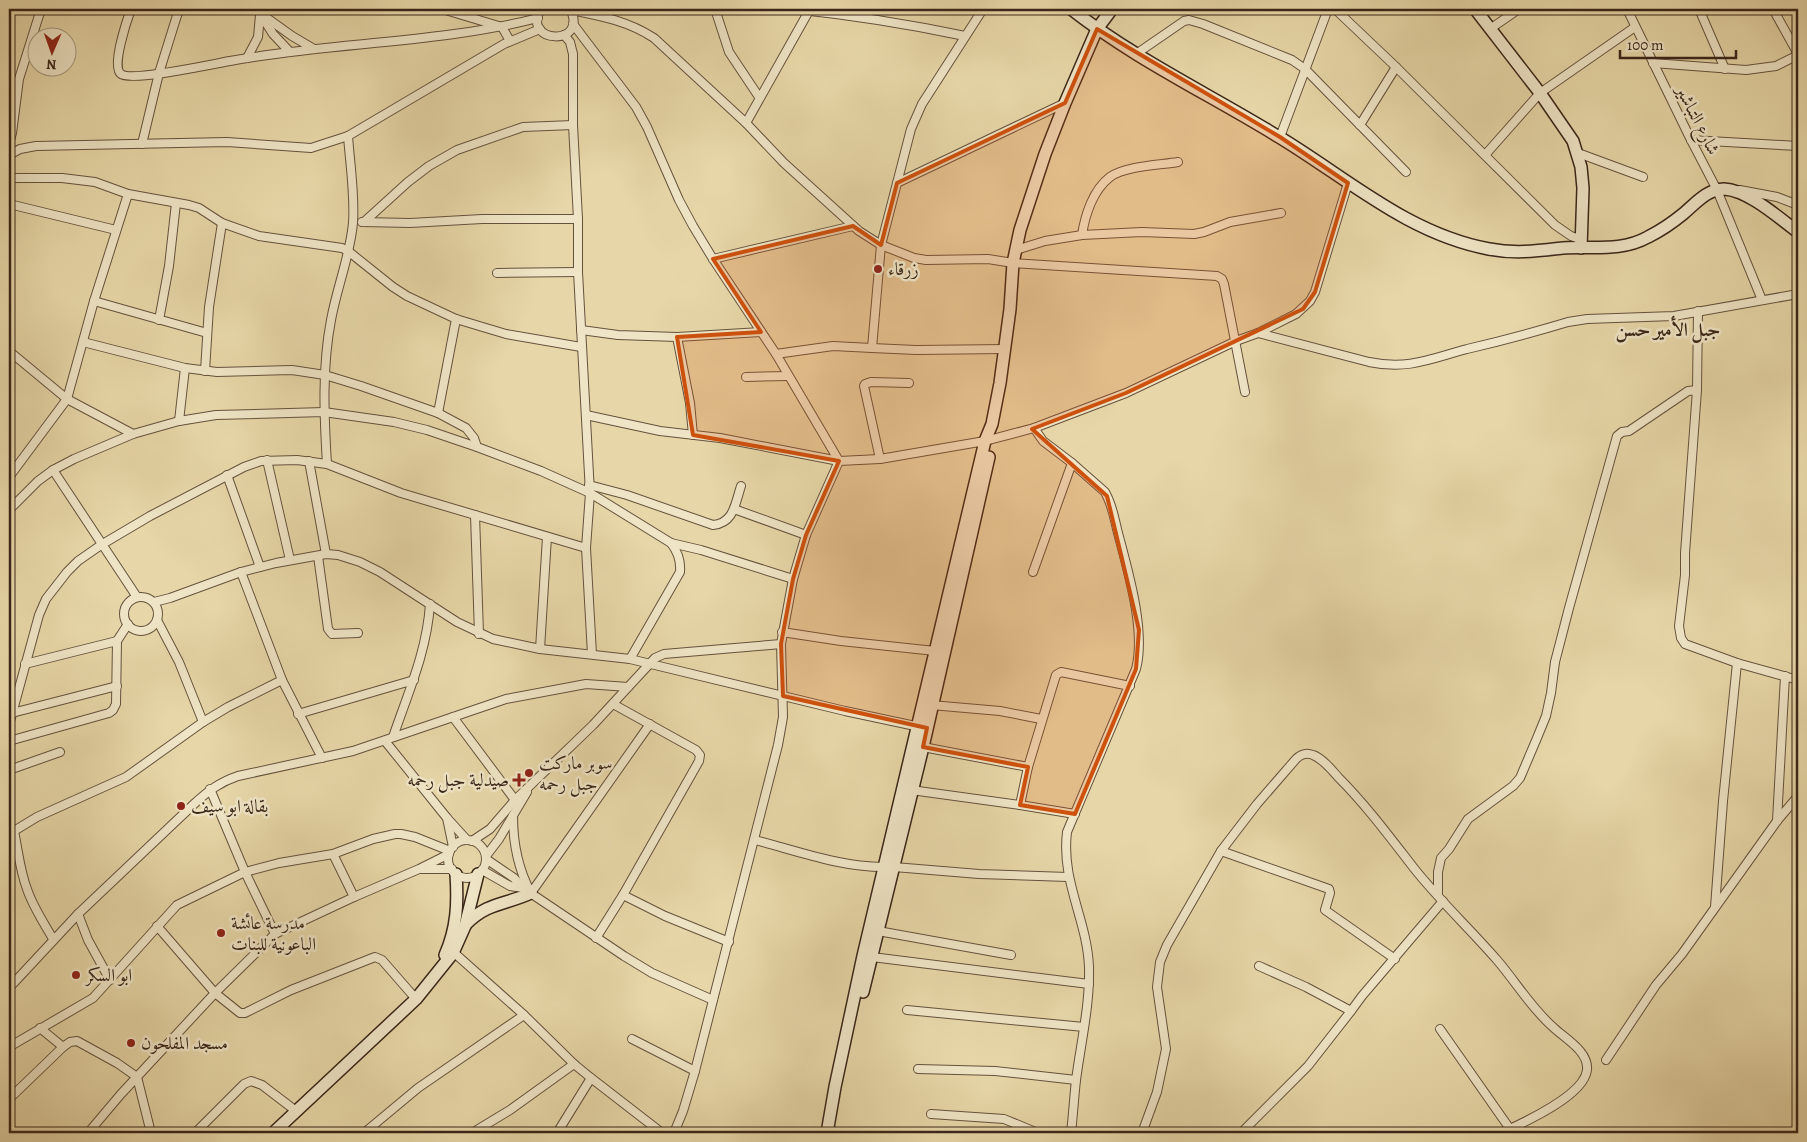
<svg xmlns="http://www.w3.org/2000/svg" width="1807" height="1142" font-family="Alegreya,Amiri,serif">
<style>
.lines{fill:none;stroke-linecap:round;stroke-linejoin:round}
.street-casing{stroke:#65523d;stroke-width:10}
.secondary-casing{stroke:#3a2619;stroke-width:14}
.street{stroke:#efe5c6;stroke-width:8}
.secondary{stroke:#efe5c6;stroke-width:11}
.marked{fill:#ce510e;fill-opacity:0.2;stroke:#ce510e;stroke-width:4;stroke-linejoin:round}
.poi-dot{fill:#8f2418;stroke:#efe5c6;stroke-width:2}
.labels{text-anchor:middle;dominant-baseline:central;stroke-width:5;stroke-linejoin:round;paint-order:stroke}
.street-label{font-size:18px;fill:#3a2619;stroke:#efe5c6}
.poi-label{font-size:18px;fill:#3a2619;stroke:#efe5c6;text-anchor:start}
.neighbourhood-label{font-size:19px;font-weight:bold;fill:#3a2619;stroke:#efe5c6}
</style>
<rect width="100%" height="100%" fill="#e7d7a8"/>
<filter id="stains"><feTurbulence type="fractalNoise" baseFrequency=".004" numOctaves="4"/><feColorMatrix values="0 0 0 0 .2 0 0 0 0 .09 0 0 0 0 .02 0 0 0 .5 -.17"/></filter>
<radialGradient id="worn" r=".72"><stop offset=".6" stop-color="#630" stop-opacity="0"/><stop offset="1" stop-color="#630" stop-opacity=".3"/></radialGradient>
<g class="lines">
<g class="street-casing">
<g id="street">
<path d="M131 9C127 20 111 67 121 74 131 82 213 64 230 61 332 42 437 44 538 18"/>
<path d="M442 9 502 27 510 41"/>
<path d="M541 9C520 44 590 47 570 9"/>
<path d="M715 9 729 52 759 97"/>
<path d="M793 9C851 15 908 24 965 36"/>
<path d="M1335 9 1396 67 1555 225 1571 236 1582 240"/>
<path d="M1627 9 1691 140 1717 190 1762 300"/>
<path d="M1699 9 1725 69"/>
<path d="M1773 9 1798 54"/>
<path d="M571 10C601 16 628 21 654 38L746 123 784 163 859 231 881 245 914 258 926 260 988 259 1013 263 1217 276 1222 279 1224 284 1245 392"/>
<path d="M260 13 292 36 314 49"/>
<path d="M261 15 273 34 290 52"/>
<path d="M573 24 636 107 647 127 679 200 693 226 713 259 776 354 839 461"/>
<path d="M1490 29 1519 9"/>
<path d="M564 35 570 42 573 54V125L578 219V272L590 493 586 548 592 654"/>
<path d="M1136 54 1184 21 1189 20 1203 24 1292 60 1305 69 1406 172"/>
<path d="M247 58 258 37 260 15"/>
<path d="M1653 63 1746 70 1776 66 1798 55"/>
<path d="M746 123 810 9"/>
<path d="M1360 125 1396 67"/>
<path d="M1280 137 1328 9"/>
<path d="M1691 140 1798 146"/>
<path d="M9 144 12 133 19 79 41 9"/>
<path d="M142 144 159 73 179 9"/>
<path d="M1578 153 1643 177"/>
<path d="M9 155 20 149 36 146 227 142 311 148 348 136 504 44 540 29"/>
<path d="M1485 155 1540 93 1635 27"/>
<path d="M9 178H62L95 182 128 194 189 205 199 208 222 223 259 236 342 248 348 251 393 287 407 296 456 319 506 334 581 347"/>
<path d="M897 183 1065 103"/>
<path d="M1740 190 1777 197 1798 205"/>
<path d="M9 204 116 230"/>
<path d="M362 222 410 223 482 219H578"/>
<path d="M364 222 408 182 429 166 457 150 523 127 573 125"/>
<path d="M1082 235C1085 215 1093 190 1110 177 1125 166 1160 165 1178 162"/>
<path d="M1016 250 1045 241 1082 235 1142 232 1194 234 1204 232 1230 222 1281 213"/>
<path d="M713 259 853 226"/>
<path d="M497 273 578 272"/>
<path d="M94 301 207 333"/>
<path d="M159 320 169 266 176 203"/>
<path d="M581 330 618 335 677 337 761 332"/>
<path d="M1258 333 1369 362C1408 370 1430 359 1467 349 1501 341 1535 332 1568 322L1587 319 1674 316 1798 294"/>
<path d="M677 337 690 403 693 435"/>
<path d="M83 342 185 368 217 372 292 370 325 375 361 386 438 413 466 428 474 438 477 447"/>
<path d="M872 348 916 350 1005 349"/>
<path d="M9 351 67 399 133 434"/>
<path d="M776 354 833 346 872 348 881 245 911 129 922 104 983 9"/>
<path d="M205 371 209 307 222 223"/>
<path d="M746 377 788 376"/>
<path d="M1697 390 1698 311"/>
<path d="M438 413 456 319"/>
<path d="M586 415 660 431 720 438 839 461 880 459 985 441 1034 428 1126 393 1236 341 1258 333 1296 314 1310 301 1315 292 1348 183"/>
<path d="M179 421 185 368"/>
<path d="M1034 428 1043 441 1072 463 1105 492 1107 496C1113 508 1115 521 1118 533 1128 571 1146 631 1136 669L1067 832C1061 882 1087 919 1089 967 1090 1005 1081 1042 1076 1080 1074 1098 1073 1116 1071 1133"/>
<path d="M880 459 864 386 865 384 871 382 909 383"/>
<path d="M267 460 290 560"/>
<path d="M309 461 326 554"/>
<path d="M327 464C324 415 322 367 331 320 337 287 350 256 353 223 355 194 350 164 348 136"/>
<path d="M53 470 137 597"/>
<path d="M227 475 260 567"/>
<path d="M9 477 67 399 94 301 128 194"/>
<path d="M589 485 627 495 713 525C734 523 735 504 741 486"/>
<path d="M734 509 806 535"/>
<path d="M9 510 38 481 53 470 74 459 133 434 179 421 216 415 324 412 394 422 427 430 477 447 541 471 590 493 671 543C678 552 681 561 680 572L630 659"/>
<path d="M475 515 479 634"/>
<path d="M671 543 701 550 793 579"/>
<path d="M318 556 328 629 332 634 358 633"/>
<path d="M241 572 282 680 322 758"/>
<path d="M1033 572 1072 463"/>
<circle cx="141" cy="614" r="17"/>
<path d="M154 602 170 598 241 572 276 563 326 554 338 555 360 562 380 572 457 622 493 639 540 649 630 659 845 711 920 727"/>
<path d="M157 620 179 662 203 722"/>
<path d="M782 632 841 641 935 651"/>
<path d="M540 649 547 537"/>
<path d="M25 664 117 641"/>
<path d="M931 705 1000 711 1041 719"/>
<path d="M12 713 117 686"/>
<path d="M298 714 414 680"/>
<path d="M453 717 515 800"/>
<path d="M9 725 39 615 46 599 67 572 78 561 101 545 150 516 244 467 261 461 297 460 327 464 401 493 586 548"/>
<path d="M393 737C408 693 427 651 430 604"/>
<path d="M9 741 109 713 113 710 116 704 117 641 128 624"/>
<path d="M385 741 447 818 467 840"/>
<path d="M923 747 1028 767"/>
<path d="M9 770 60 752"/>
<path d="M210 789 245 872 275 934"/>
<path d="M911 790 1020 805 1028 767 1056 675 1061 672 1130 686"/>
<path d="M1020 805 1075 814"/>
<path d="M513 816C513 844 518 869 531 893L650 724"/>
<path d="M447 818 453 847"/>
<path d="M1777 821 1785 676"/>
<path d="M755 840C797 851 840 867 884 867"/>
<circle cx="467" cy="859" r="19"/>
<path d="M472 841 490 829 515 800 593 725 655 658 664 654 781 644"/>
<path d="M1221 851 1329 889 1330 893 1325 910 1395 959"/>
<path d="M333 854 354 897"/>
<path d="M486 856 499 839 527 792"/>
<path d="M486 859 514 878 523 888 624 956 652 973 713 1000"/>
<path d="M894 867 979 874 1068 877"/>
<path d="M421 869H452"/>
<path d="M482 870 510 886 523 888"/>
<path d="M623 895 665 916 729 942"/>
<path d="M1438 895V872L1441 858 1449 849 1468 819 1513 786 1520 778 1537 738 1546 716 1551 693 1555 662 1569 608 1617 436 1622 432 1629 431 1688 391 1697 390 1685 553V575L1679 626 1681 638 1685 644 1737 663 1798 680"/>
<path d="M1715 907 1723 801 1737 663"/>
<path d="M78 914 88 940 110 980"/>
<path d="M157 926 215 993 240 1013H245L291 990 375 957 382 960 416 999"/>
<path d="M878 931 1011 955"/>
<path d="M596 938 623 895 699 761 700 755 696 750 613 704"/>
<path d="M53 939C44 923 33 907 27 889 20 871 18 850 14 831L37 817 126 777 203 722 228 707 282 680"/>
<path d="M451 950 524 1015 574 1064 591 1078"/>
<path d="M872 957 1089 984"/>
<path d="M1259 966 1306 987 1351 1011 1362 996 1443 901"/>
<path d="M9 988 78 914 194 804C208 791 220 782 238 776L353 751 506 699 586 684 628 687"/>
<path d="M907 1010 1084 1027"/>
<path d="M40 1028 63 1047 70 1042 77 1041 117 1063 137 1077 151 1133"/>
<path d="M1440 1029 1510 1129"/>
<path d="M632 1039 695 1071"/>
<path d="M9 1047 93 998 177 905 245 872 279 863 333 854 373 839 395 834H401L415 837 450 851"/>
<path d="M1606 1060 1656 985 1682 954 1777 821 1798 796"/>
<path d="M918 1069 995 1071 1076 1080"/>
<path d="M9 1099 63 1047"/>
<path d="M931 1114 1004 1119 1038 1133"/>
<path d="M88 1133 121 1094 215 993 275 934 354 897 419 869 449 854"/>
<path d="M195 1133 244 1084 251 1081 262 1085 296 1111"/>
<path d="M364 1133 418 1088 524 1015"/>
<path d="M472 1133 510 1110 574 1064"/>
<path d="M557 1133 591 1078 662 1133"/>
<path d="M674 1133 683 1111 695 1071 778 745 783 717 781 644 793 579 806 535 839 461"/>
<path d="M1142 1133 1157 1092 1166 1049 1157 987 1160 962 1167 945 1221 851 1257 804 1296 759C1301 754 1306 752 1313 755 1323 759 1331 769 1338 777 1366 805 1389 836 1413 867 1439 900 1470 929 1497 960 1516 982 1531 1008 1553 1027 1564 1038 1589 1051 1587 1070 1584 1096 1523 1123 1501 1133"/>
<path d="M1241 1133 1308 1066 1351 1011"/>
</g>
</g>
<g class="secondary-casing">
<g id="secondary">
<path d="M1071 9C1135 59 1209 94 1279 137 1347 178 1408 234 1489 249 1516 254 1537 251 1563 248 1593 246 1621 252 1648 237 1660 231 1672 223 1683 214 1695 204 1707 189 1724 189 1748 190 1779 218 1798 232"/>
<path d="M1475 9 1540 93 1573 141 1581 167 1583 188 1581 248"/>
<path d="M466 924C488 902 505 905 531 893"/>
<path d="M445 955C457 928 458 903 456 874"/>
<path d="M863 992 923 747 989 457"/>
<path d="M273 1133 416 999 453 953 465 926 478 874"/>
<path d="M827 1133 835 1087 863 956 985 441 992 424 1000 383 1010 309 1013 263 1020 230 1045 154 1065 103 1097 29 1112 9"/>
</g>
</g>
<use href="#street" class="street"/>
<use href="#secondary" class="secondary"/>
</g>
<path class="marked" d="M1097 29 1280 137 1348 183 1315 292 1303 309 1126 393 1032 429 1107 496 1139 630 1136 669 1075 814 1020 805 1028 767 923 747 927 728 783 696 781 644 793 579 806 535 839 461 693 435 677 337 761 332 713 259 853 226 881 245 897 183 1065 103Z"/>
<g class="poi-dot">
<circle cx="878" cy="269" r="5"/>
<circle cx="529" cy="773" r="5"/>
<path d="M516.5 772.5h5v5h5v5h-5v5h-5v-5h-5v-5h5z"/>
<circle cx="181" cy="806" r="5"/>
<circle cx="221" cy="933" r="5"/>
<circle cx="76" cy="975" r="5"/>
<circle cx="131" cy="1043" r="5"/>
</g>
<g class="labels">
<g class="street-label">
<text transform="translate(1698 120) rotate(63)">شارع التباشير</text>
</g>
<g class="poi-label">
<text x="888" y="269">زرقاء</text>
<text x="539" y="763">سوبر ماركت<tspan x="539" dy="21">جبل رحمه</tspan></text>
<text x="509" y="780" text-anchor="end">صيدلية جبل رحمه</text>
<text x="191" y="806">بقالة ابو سيف</text>
<text x="231" y="923">مدرسة عائشة<tspan x="231" dy="21">الباعونية للبنات</tspan></text>
<text x="86" y="975">ابو السكر</text>
<text x="141" y="1043">مسجد المفلحون</text>
</g>
<g class="neighbourhood-label">
<text x="1668" y="330">جبل الأمير حسن</text>
</g>
</g>
<rect width="1807" height="1142" fill="none" stroke="#e7d7a8" stroke-width="30"/>
<rect x="10" y="10" width="1787" height="1122" fill="none" stroke="#3a2619" stroke-width="2.5"/>
<rect x="15" y="15" width="1777" height="1112" fill="none" stroke="#3a2619"/>
<g transform="translate(52 52) rotate(182)"><circle r="24" fill="#efe5c6" stroke="#a79981"/>
<path d="M0-4L9 19L0 12L-9 19Z" fill="#8f2418"/>
<text y="-8" font-size="14" font-weight="bold" text-anchor="middle" fill="#3a2619">N</text>
</g>
<path d="M1620 50v8h116v-8" fill="none" stroke="#3a2619" stroke-width="2.5"/>
<text x="1627" y="50" font-size="15" fill="#3a2619" stroke="#efe5c6" stroke-width="4" paint-order="stroke">100 m</text>
<rect width="100%" height="100%" filter="url(#stains)"/>
<rect width="100%" height="100%" fill="url(#worn)"/>
</svg>
